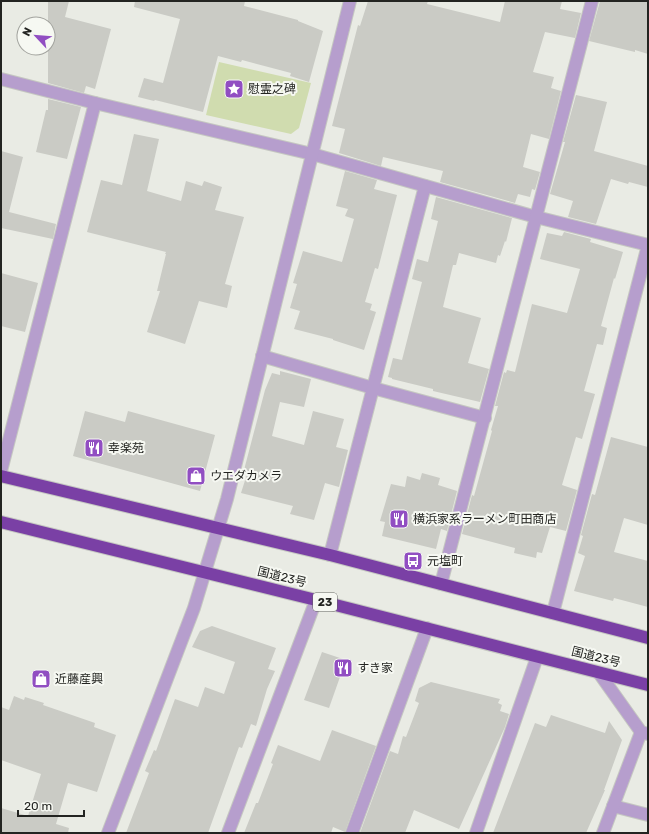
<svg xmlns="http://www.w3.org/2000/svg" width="649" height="834" font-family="Rubik,'Noto Sans JP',sans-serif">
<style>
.green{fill:#d0dcaf}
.building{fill:#cacbc5}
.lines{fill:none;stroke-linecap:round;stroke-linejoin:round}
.minor-casing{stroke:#c5c7c1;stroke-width:14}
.highway-casing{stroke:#c5c7c1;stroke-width:14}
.minor{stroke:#b69ecd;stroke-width:12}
.highway{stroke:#7a40a5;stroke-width:12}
.labels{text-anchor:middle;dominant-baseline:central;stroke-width:4;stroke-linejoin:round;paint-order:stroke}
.shield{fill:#f6f8f2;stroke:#626460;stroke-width:1}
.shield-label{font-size:11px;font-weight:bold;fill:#232421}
.poi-label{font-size:12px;fill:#232421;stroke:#f6f8f2;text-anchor:start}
.street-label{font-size:12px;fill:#232421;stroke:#f6f8f2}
</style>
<rect width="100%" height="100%" fill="#e9ebe4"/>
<path class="green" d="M219 62 311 83 299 128 291 134 206 115Z"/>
<g class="building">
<path d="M48 1H69L65 17 111 29 95 89 86 86 84 93 48 83Z"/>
<path d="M135 1H245L244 6 298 20V21L323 31 309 82 290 76 291 73 242 60 241 62 218 56 203 112 155 100 154 101 138 97 144 78 163 83 180 19 134 7Z"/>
<path d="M368 1H428L427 4 500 22 505 1H562L560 9 581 13 575 38 545 32 533 72 554 77 551 88 561 91 549 139 531 134 523 167 540 172 535 190 532 189 530 197 518 194 515 203 440 182 443 171 383 157 381 166 339 153 345 129 332 126 358 25 360 26Z"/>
<path d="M600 1H648V54L635 50V52L589 41Z"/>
<path d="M576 95 607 102 594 151 648 166V187L629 182 628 184 611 179 596 224 568 217 573 201 550 194 565 142H563Z"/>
<path d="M48 99 81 107 67 159 36 152 46 110H48Z"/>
<path d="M134 134 159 139 147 191 181 201 186 181 202 186 204 181 222 187 215 210 244 217 225 284 232 286 227 308 199 301 185 344 147 332 160 291H157L166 254H165L166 252 87 232 101 180 122 185Z"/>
<path d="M1 151 23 157 9 212 56 224 53 239 1 228Z"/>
<path d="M345 171 377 180 374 189 397 195 378 269 375 268 365 302 372 304 370 310 376 312 364 350 333 340V339L294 329 300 311 290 308 297 284 293 283 303 251 342 262 354 219 345 216 348 209 336 206Z"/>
<path d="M436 197 512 218 506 242 505 241 500 256 498 255 496 263 459 253 456 265H453L443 307 481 318 468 363 489 369 480 402 433 391V389L392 379V378L388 377 393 358 402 360 422 282 412 279 417 259 428 262 438 221 431 219Z"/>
<path d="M564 232 591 239 590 242 623 252 615 279 614 278 601 326 607 328 603 345 597 344 584 391 595 394 582 439 576 437 562 485 577 490 566 531 550 527 542 553 537 552 536 558 514 553 515 548 462 534 472 495 474 496 492 431 491 430 498 406H495L504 372 506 373 507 370 515 372 532 304 567 313 580 269 540 259 547 233 562 236Z"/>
<path d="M1 273 38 283 25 332 1 326Z"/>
<path d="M280 371 311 379 304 407 280 402 272 436 304 445 313 411 344 419 336 447 348 450 339 487 325 483 314 520 290 514 293 506 241 493 248 471 244 470 265 390 272 373 280 375Z"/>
<path d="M85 411 125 422 128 411 215 435 200 491 73 456Z"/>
<path d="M611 437 648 447V525L624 518 614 552 648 561V607L614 598 613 601 574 591 585 556 578 553 583 536 581 535 592 494 595 495Z"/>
<path d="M422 473 440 478 438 485 457 491 447 531 441 529 436 549 382 536 385 522 380 521 391 484 405 487 407 476 420 480Z"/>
<path d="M212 626 276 648 268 669 275 671 267 689 256 726 251 724 242 748 239 747 208 833H126L149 773 145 771 154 750 156 751 175 699 198 707 205 687 224 694 235 662 192 647 200 631Z"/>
<path d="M322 652 346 660 329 708 304 700Z"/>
<path d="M431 682 500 699 498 703 502 705 500 711 509 714 505 727 459 829 414 810 405 833H360L390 751 398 754 403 736 406 737 419 703 415 701 419 688Z"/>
<path d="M14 696 24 700 25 697 44 703 43 705 95 723 94 727 116 735 97 792 68 783 56 824 69 828 68 833H1V808L28 816 41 774 1 760V707L9 710Z"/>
<path d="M551 715 605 733 609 721 622 740 604 790H605L586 833H493L535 723 546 727Z"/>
<path d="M332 730 376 746 345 832 333 827 331 833H244L256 803H258L273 764 271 763 278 745 320 761Z"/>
</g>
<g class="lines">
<g class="minor-casing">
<g id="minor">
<path d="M1 79 95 103 312 154 536 217 648 245"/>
<path d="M262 356 373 388 485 418"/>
<path d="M1 471 95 103"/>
<path d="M330 555 425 186"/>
<path d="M441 584 592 1"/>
<path d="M553 613 648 245"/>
<path d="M599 673 641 732 648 734"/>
<path d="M613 806 648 815"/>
<path d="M108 833 194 608 227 499 350 1"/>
<path d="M228 833 316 600"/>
<path d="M352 833 427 628"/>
<path d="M476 833 537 657"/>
<path d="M603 833 641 732"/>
</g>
</g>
<g class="highway-casing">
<g id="highway">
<path d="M1 476 330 555 648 638"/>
<path d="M1 522 316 600 648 685"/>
</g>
</g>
<use href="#minor" class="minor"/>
<use href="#highway" class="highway"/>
</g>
<defs>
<g id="sight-square" transform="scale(1)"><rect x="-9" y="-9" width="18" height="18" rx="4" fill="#914ec2" stroke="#f6f8f2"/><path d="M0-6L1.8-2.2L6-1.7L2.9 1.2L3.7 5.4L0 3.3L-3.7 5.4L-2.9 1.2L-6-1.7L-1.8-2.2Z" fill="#fff"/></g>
<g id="restaurant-square" transform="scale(1)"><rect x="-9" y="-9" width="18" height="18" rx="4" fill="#914ec2" stroke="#f6f8f2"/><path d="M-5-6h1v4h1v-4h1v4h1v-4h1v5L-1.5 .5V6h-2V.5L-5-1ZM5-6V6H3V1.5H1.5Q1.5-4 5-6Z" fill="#fff"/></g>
<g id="shop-square" transform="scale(1)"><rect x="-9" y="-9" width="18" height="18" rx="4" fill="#914ec2" stroke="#f6f8f2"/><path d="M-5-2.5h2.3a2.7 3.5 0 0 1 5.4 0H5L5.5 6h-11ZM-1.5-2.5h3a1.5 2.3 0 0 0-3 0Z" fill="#fff"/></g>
<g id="bus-square" transform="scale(1)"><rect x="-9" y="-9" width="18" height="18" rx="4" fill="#914ec2" stroke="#f6f8f2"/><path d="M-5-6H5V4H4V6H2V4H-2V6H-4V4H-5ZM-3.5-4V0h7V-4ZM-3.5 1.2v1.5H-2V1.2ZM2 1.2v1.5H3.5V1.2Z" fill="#fff"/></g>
</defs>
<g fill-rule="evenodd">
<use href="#sight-square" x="234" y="89"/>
<use href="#restaurant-square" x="94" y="448"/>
<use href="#shop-square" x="196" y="476"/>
<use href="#restaurant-square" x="399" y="519"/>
<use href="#bus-square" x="413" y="561"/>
<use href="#restaurant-square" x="343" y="668"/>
<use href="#shop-square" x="41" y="679"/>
</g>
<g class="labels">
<rect class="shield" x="313" y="593" width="24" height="18" rx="3"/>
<g class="shield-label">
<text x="325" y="602">23</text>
</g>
<g class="poi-label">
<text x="248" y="89">慰霊之碑</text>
<text x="108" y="448">幸楽苑</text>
<text x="210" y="476">ウエダカメラ</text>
<text x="413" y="519">横浜家系ラーメン町田商店</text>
<text x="427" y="561">元塩町</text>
<text x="357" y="668">すき家</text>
<text x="55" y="679">近藤産興</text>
</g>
<g class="street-label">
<text transform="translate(282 577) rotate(14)">国道23号</text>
<text transform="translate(596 657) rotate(14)">国道23号</text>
</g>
</g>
<rect width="649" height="834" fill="none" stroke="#232421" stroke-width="4"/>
<g transform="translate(36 36) rotate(296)"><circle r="19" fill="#f6f8f2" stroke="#a2a39e"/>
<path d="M0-3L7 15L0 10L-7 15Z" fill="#914ec2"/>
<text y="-6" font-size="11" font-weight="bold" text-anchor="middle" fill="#232421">N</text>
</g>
<path d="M18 810v6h66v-6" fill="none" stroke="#232421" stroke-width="2"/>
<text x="24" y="810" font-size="12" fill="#232421" stroke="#f6f8f2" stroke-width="3" paint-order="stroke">20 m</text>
</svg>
